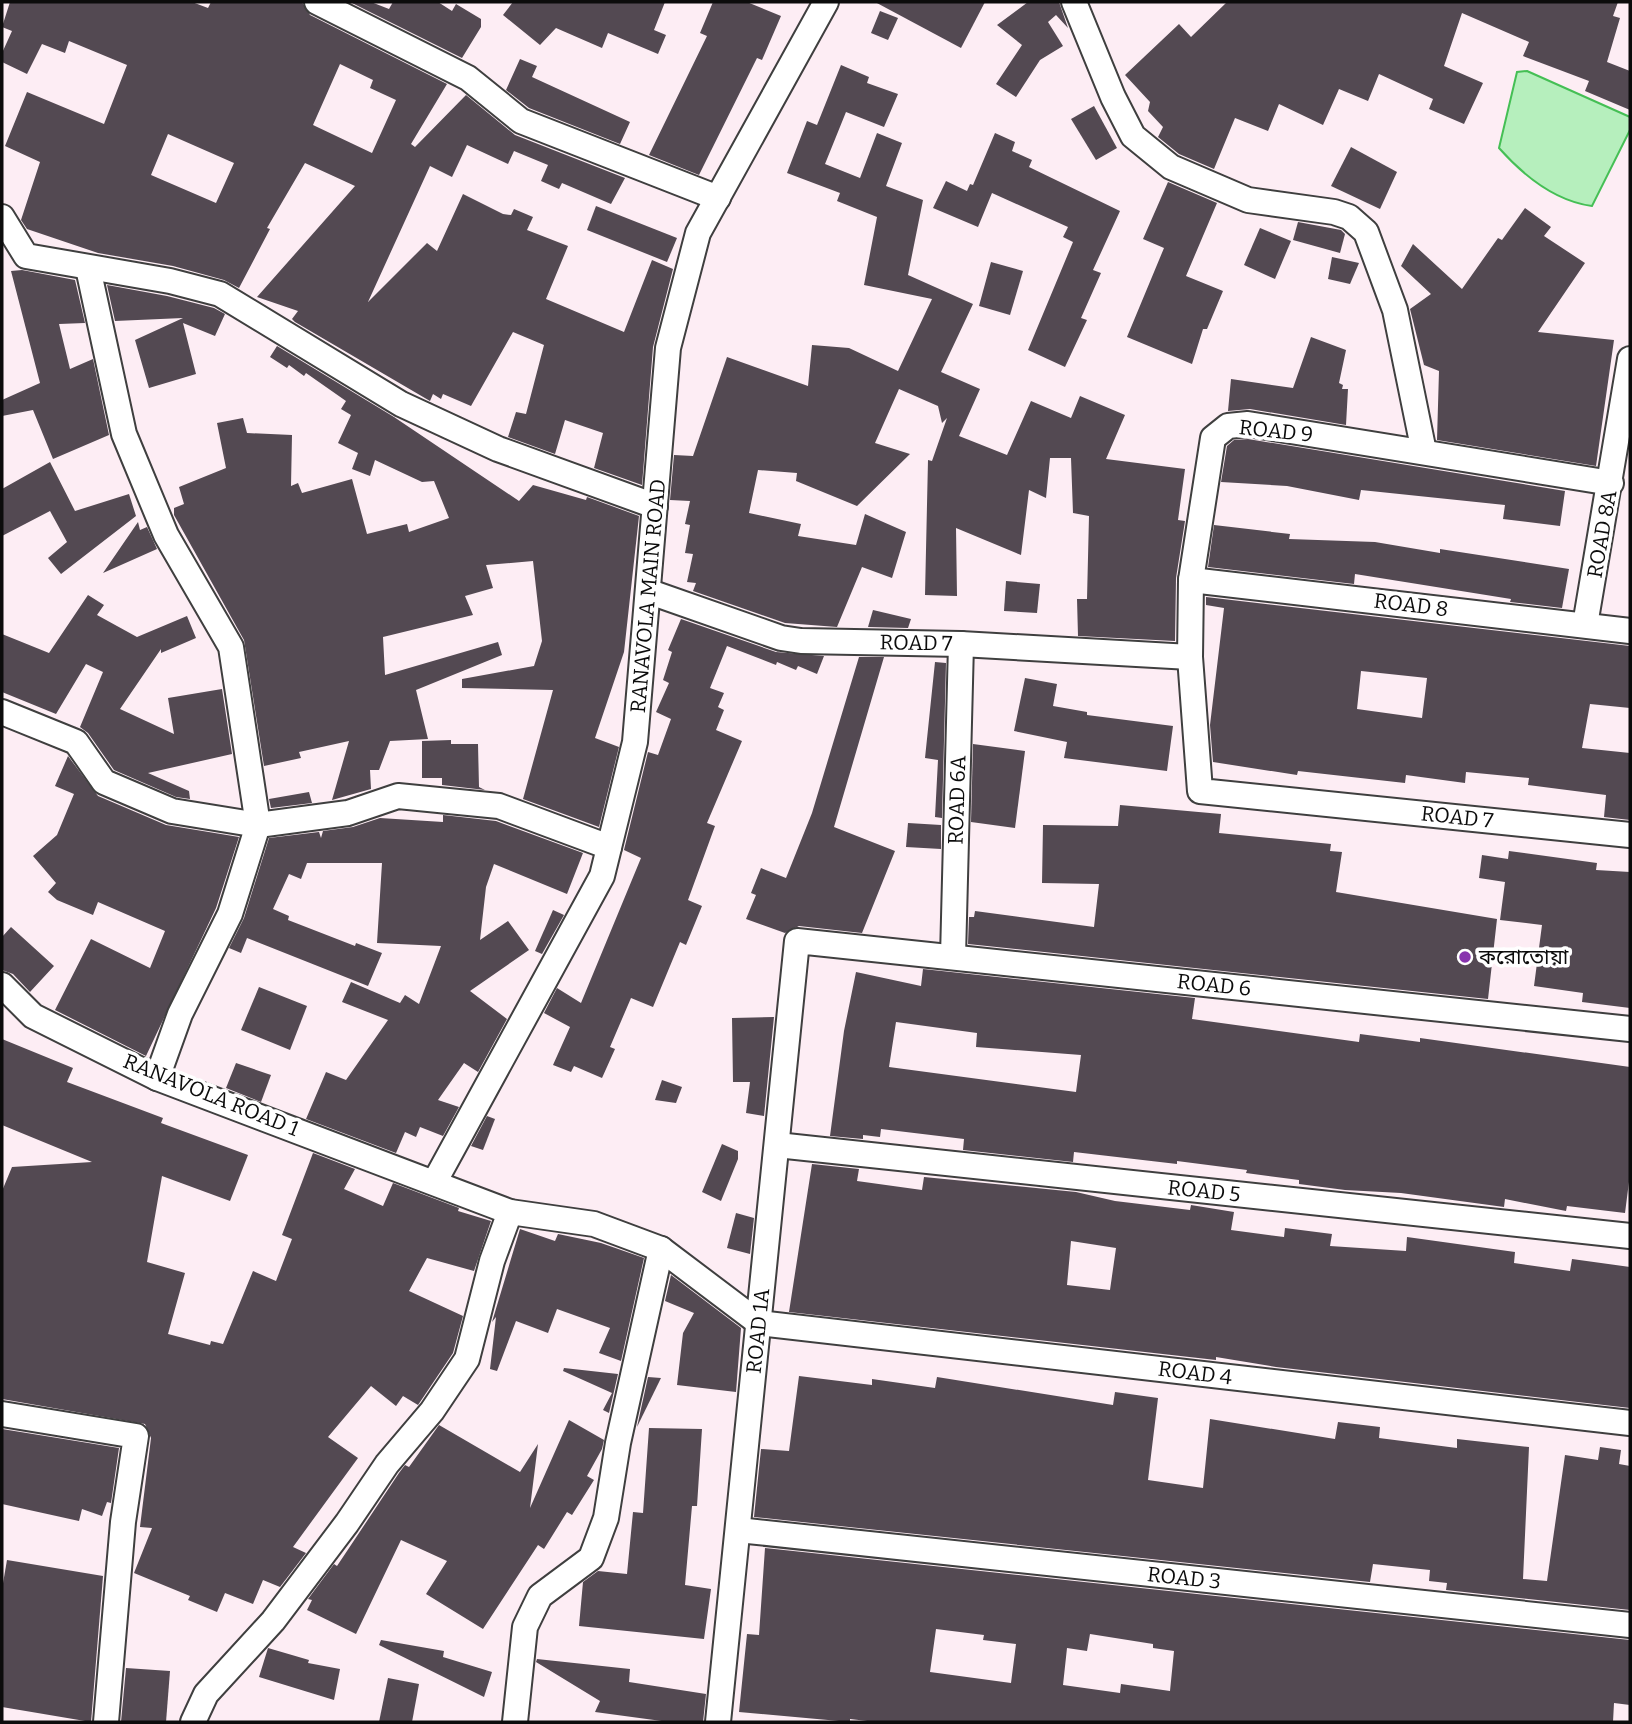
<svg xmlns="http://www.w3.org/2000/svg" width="1632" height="1724" font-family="Bitter,'Noto Sans Bengali',serif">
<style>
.water{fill:#b6efbd;stroke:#45bf55;stroke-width:2}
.building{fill:#534952;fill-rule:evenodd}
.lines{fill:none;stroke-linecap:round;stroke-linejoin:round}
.minor-casing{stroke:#3f3f3f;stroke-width:28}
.minor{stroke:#fff;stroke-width:24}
.poi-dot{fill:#8733ad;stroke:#fff;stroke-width:2.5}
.labels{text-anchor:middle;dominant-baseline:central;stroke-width:7;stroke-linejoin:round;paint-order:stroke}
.street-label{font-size:21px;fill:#0c0c0c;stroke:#fff}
.poi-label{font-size:21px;fill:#0c0c0c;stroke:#fff;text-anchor:start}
</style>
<rect width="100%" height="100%" fill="#fdedf4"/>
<path class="water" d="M1527 71 1630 117V130L1592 206C1555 201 1523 175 1499 148L1517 72Z"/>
<g class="building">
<path d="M10 2H192L208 8 211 2H302L310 15 447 84 411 144 415 147 466 95 515 135 625 178 611 204 562 183 559 189 541 181 548 165 514 151 508 164 467 145 452 177 430 166 368 302 427 243 437 251 463 194 503 214 511 215 514 209 533 217 527 230 568 246 546 299 624 332 652 260 673 269 653 347 642 485 594 468 603 433 565 420 555 454 508 437 516 412 526 414 544 345 513 332 471 406 443 394 441 399 433 394 430 401 295 322 292 319 298 311 257 297 355 186 305 163 267 228 270 229 239 288 224 280 173 266 98 253 27 229 21 220 40 162 5 146 27 92 104 124 127 65 69 41 65 53 42 44 27 74 2 62V53L12 31 2 27ZM340 64 373 80 370 88 396 100 372 153 313 125ZM168 134 234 163 216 203 151 175Z"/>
<path d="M350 2H371L389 9 393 2H438L452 11 456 4 481 19V27L462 58Z"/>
<path d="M513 2H665L654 30 666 35 658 54 608 33 602 48 556 28 540 45 503 15Z"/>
<path d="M713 2H747L781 16 762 60 757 58 699 175 649 155 707 36 700 33Z"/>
<path d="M875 2H985L961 48Z"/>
<path d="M1028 2H1059L1068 28 1056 15 1048 22 1063 46 1040 60 1016 97 996 84 1022 45 997 25Z"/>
<path d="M1227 2H1618L1613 16 1620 18 1607 62 1630 71V110L1585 91 1589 81 1523 56 1529 42 1462 13 1444 66 1483 83 1464 124 1429 109 1433 99 1379 74 1368 101 1339 89 1323 125 1279 104 1268 131 1235 118 1214 169 1179 154 1158 137 1163 127 1148 111 1150 102 1125 75 1179 24 1191 37Z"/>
<path d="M880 11 898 18 888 40 871 33Z"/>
<path d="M520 59 537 66 532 77 630 122 620 144 529 108 506 90Z"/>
<path d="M841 65 869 77 867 83 898 94 884 127 846 112 825 164 860 178 877 133 902 143 886 186 923 200 908 275 973 304 941 372 980 389 959 436 1007 455 1031 401 1071 418 1080 396 1125 415 1106 459 1185 469 1178 520 1185 521 1176 578 1175 641 1078 636 1077 599H1087L1089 516 1073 513 1071 458H1050L1046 498 1029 490 1021 555 956 528 957 596 925 595 928 460 932 461 947 418 942 423 938 406 899 389 875 443 910 454 857 506 796 481 797 473 758 470 749 513 801 524 798 536 856 545 865 514 906 532 892 578 862 567 837 627 785 623 693 591 696 583 687 582 693 554 685 553 690 525 685 524 690 501 670 500 674 455 693 456 727 357 808 386 812 345 849 348 898 371 932 299 864 285 877 217 837 201 840 193 787 173 807 121 817 125Z"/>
<path d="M1094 106 1117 148 1096 160 1071 119Z"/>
<path d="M995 133 1015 142 1012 151 1032 160 1029 167 1120 211 1093 270 1101 273 1081 318 1087 320 1065 367 1028 350 1073 242 1063 237 1068 227 992 193 978 227 933 208 946 181 967 191 970 184 973 185Z"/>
<path d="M1351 147 1397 172 1380 209 1331 186Z"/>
<path d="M1168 182 1217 203 1186 276 1223 291 1207 329H1203L1192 364 1127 337 1164 248 1143 239Z"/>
<path d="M596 206 677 238 667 262 587 230Z"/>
<path d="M1525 208 1551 227 1544 236 1585 263 1538 332 1614 340 1596 466 1437 440 1439 371 1424 365 1410 309 1431 294 1401 266 1413 244 1462 289 1498 238 1502 240Z"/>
<path d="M1298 222 1341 230 1345 234 1340 253 1293 240Z"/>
<path d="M1260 228 1291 241 1275 279 1244 265Z"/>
<path d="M1332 257 1359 263 1350 284 1328 279Z"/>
<path d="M991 262 1023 271 1010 315 979 306Z"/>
<path d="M22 270 75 280 85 323 59 324 70 369 93 359 109 435 53 459 33 410 2 416V400L40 383 11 271Z"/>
<path d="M107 285 167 296 214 308 225 314 215 336 183 323 196 374 149 388 135 340 183 318 115 321Z"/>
<path d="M1311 337 1346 350 1339 383 1343 385 1342 389H1348L1346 425 1250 409 1228 411 1231 379 1293 388Z"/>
<path d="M277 346 394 417 519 501 533 485 586 500 587 497 639 516 624 652 595 738 619 747 599 827 523 799 553 690 462 688V679L534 666 542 641 533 561 486 565 493 588 465 596 473 615 383 637 385 675 498 642 502 655 416 690 428 739 390 741 379 770H370L371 789 332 800 349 741 299 752 301 758 264 766 244 640 174 515V508L184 504 179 487 226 468 217 423 243 418 247 433 292 435 291 486 298 483 302 493 352 479 367 534 407 524 409 532 449 518 434 481 422 482 375 460 370 476 352 469 358 453 338 443 351 415 341 409 346 401 306 373 304 376 289 365 287 368 270 357Z"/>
<path d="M1248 439 1565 491 1560 526 1503 519 1505 505 1361 490 1359 500 1287 486 1221 482 1227 446 1234 440Z"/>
<path d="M50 462 75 511 129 494 136 516 61 574 48 558 67 542 50 511 2 536V489Z"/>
<path d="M138 522 140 530 147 527 157 549 103 573Z"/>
<path d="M1214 525 1290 534 1289 539 1375 542 1440 553V549L1569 569 1562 608 1510 602 1511 599 1355 574 1354 584 1208 567Z"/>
<path d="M1006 581 1040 584 1037 613 1004 611Z"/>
<path d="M88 595 104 605 97 615 137 637 187 616 196 638 161 653V649L120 709 174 734 168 698 222 689 232 754 148 773 189 791 190 799 176 797 114 770 88 733 80 727 103 672 86 664 56 714 2 692V634L49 653Z"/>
<path d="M1206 597 1630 646V708L1590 704 1582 748 1630 753V820L1604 817 1606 795 1528 785 1529 778 1466 772 1465 783 1406 775 1405 783 1298 771 1297 775 1213 762 1210 725 1224 608 1206 605ZM1361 671 1427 678 1422 718 1357 709Z"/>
<path d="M873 610 911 619 908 628 868 627Z"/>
<path d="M681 619 776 652 824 656 817 674 798 666 796 670 777 662 776 665 727 646 710 688 724 693 718 707 724 710 716 730 742 741 707 823 715 826 688 900 702 906 686 945 680 942 653 1007 631 998 610 1047 615 1049 602 1078 574 1066 571 1072 553 1065 570 1027 544 1013 557 988 581 1003 641 858 624 850 648 752 658 755 671 719 656 712 669 683 663 680 672 652 668 650Z"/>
<path d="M859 657H884L834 827 895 851 862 933 799 926 785 933 746 919 756 895 751 893 761 868 786 878 812 813Z"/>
<path d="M935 662 946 663 942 818 935 817 938 760 925 758Z"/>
<path d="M1025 678 1057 684 1053 706 1087 712V715L1173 726 1167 771 1064 758 1067 742 1014 731Z"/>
<path d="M451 740V744H478L479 787 485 790 442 785V778H422V741Z"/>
<path d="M973 744 1025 751 1015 828 971 822Z"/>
<path d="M68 756 98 796 166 825 239 837 216 908 146 1056 55 1010 91 939 150 968 165 931 98 902 93 915 57 900 48 892 56 883 33 856 57 835 74 794 55 786Z"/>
<path d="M309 792 312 803 271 808 269 799Z"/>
<path d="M1120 805 1221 814 1219 833 1331 844 1330 851 1342 852 1336 892 1497 919 1488 999 968 944 969 917H974L975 911 1094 927 1099 884 1042 883 1043 825 1118 826Z"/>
<path d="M443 815 496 821 583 853 567 894 494 864 486 887 480 940 508 921 529 950 470 991 507 1019 478 1072 464 1063 438 1100 459 1107 443 1136 420 1127 416 1137 405 1132 396 1153 306 1119 326 1072 346 1080 388 1020 342 1002 351 982 400 1003 405 995 419 1004 441 946 377 943 382 863H307L301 879 289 874 273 909 289 916 288 920 355 946 356 943 382 953 368 986 247 938 241 953 229 948 244 918 269 838 319 832 321 838 323 831 353 827 380 818 443 822Z"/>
<path d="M908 823 941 825V849L906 847Z"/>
<path d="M1509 851 1597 863 1596 870 1630 872V1008L1582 1002 1583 993 1534 986 1542 925 1500 920 1505 882 1479 878 1482 855 1508 859Z"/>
<path d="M553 910 564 915 542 954 535 951Z"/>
<path d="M11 927 54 966 30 992 13 974 2 970V937Z"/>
<path d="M923 969 1195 998 1192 1019 1359 1042 1360 1034 1420 1042V1038L1630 1067V1174L1625 1213 1567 1206 1566 1211 1505 1199 1504 1207 1401 1193 1345 1190 1299 1184V1180L1246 1173 1247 1170 1177 1161V1164L1074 1152 1073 1162 963 1150 964 1139 881 1129 880 1137 863 1135V1139L830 1136 844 1031 856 972 921 986ZM896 1022 977 1033 976 1047 1081 1055 1076 1092 889 1067Z"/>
<path d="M259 987 307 1006 290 1050 241 1030Z"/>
<path d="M774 1017 764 1116 746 1113 750 1082H733L732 1018Z"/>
<path d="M2 1039 73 1068 67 1082 163 1118 161 1123 248 1155 230 1201 162 1176 147 1262 185 1273 168 1334 210 1345 211 1341 223 1344 253 1271 276 1281 292 1239 282 1235 313 1153 355 1169 344 1189 383 1206 393 1183 459 1208 458 1211 491 1221 474 1271 427 1258 409 1291 463 1316 453 1353 418 1405 403 1396 396 1406 371 1386 328 1437 358 1458 293 1547 306 1553 280 1587 263 1580 253 1604 225 1593 217 1612 188 1600 190 1596 134 1573 152 1528 140 1527 151 1438 145 1424 2 1399V1191L12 1167 92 1162 2 1125Z"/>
<path d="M236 1063 271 1075 261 1102 226 1088Z"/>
<path d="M662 1080 682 1087 676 1103 655 1100Z"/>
<path d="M487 1116 495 1119 483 1150 471 1146Z"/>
<path d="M722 1144 738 1151V1159L721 1201 702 1192Z"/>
<path d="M812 1164 859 1169 857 1181 922 1190 924 1177 1076 1192 1115 1201 1190 1210 1191 1205 1234 1212 1231 1230 1284 1237 1285 1228 1332 1234 1330 1246 1406 1251 1407 1237 1515 1252 1514 1263 1570 1271 1572 1259 1630 1267V1408L1276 1367 1216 1357V1360L789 1312ZM1071 1241 1116 1248 1110 1290 1067 1285Z"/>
<path d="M736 1213 754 1218 750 1254 727 1248Z"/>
<path d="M520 1229 555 1241 558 1234 601 1243 644 1258 621 1361 599 1353 610 1328 557 1309 548 1333 516 1321 497 1371 490 1369 496 1317 492 1322Z"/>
<path d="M671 1275 741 1328 736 1392 677 1385 683 1333 694 1313 665 1301Z"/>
<path d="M564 1368 618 1374 609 1413 603 1410 612 1393 563 1371Z"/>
<path d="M799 1376 872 1385V1379L935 1388 937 1377 1113 1405 1115 1392 1158 1398 1148 1480 1203 1488 1210 1419 1335 1439 1338 1422 1380 1427 1379 1438 1457 1448V1439L1529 1447 1523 1579 1547 1581 1565 1455 1598 1460 1600 1447 1621 1450 1619 1464 1630 1466V1610L1446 1590 1447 1583 1429 1581 1430 1570 1373 1564 1370 1582 754 1517 761 1449 789 1451Z"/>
<path d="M648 1377 661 1378 637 1427Z"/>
<path d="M569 1420 604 1440 602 1449 587 1476 594 1480 572 1515 567 1512 544 1549 538 1545 483 1629 426 1594 447 1561 401 1540 356 1634 307 1610 312 1600 308 1599 334 1564 337 1566 399 1473 405 1465 409 1467 439 1425 520 1472 538 1444 530 1508Z"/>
<path d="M649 1428 702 1429 697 1506H692L685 1585 711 1589 704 1639 579 1626 583 1582 598 1571 627 1574 633 1512 643 1513Z"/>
<path d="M2 1429 119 1448 111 1503 107 1502 102 1516 82 1509 79 1521 2 1504Z"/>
<path d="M765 1548 1630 1640V1705L1614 1703 1613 1722H876L850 1719V1722L739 1712 747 1634 759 1635ZM936 1629 984 1635 983 1640 1016 1644 1011 1683 930 1672ZM1090 1634 1153 1644V1648L1174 1651 1170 1691 1121 1684 1120 1693 1063 1685 1067 1648 1087 1651Z"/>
<path d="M7 1560 103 1576 91 1722 2 1707V1589Z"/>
<path d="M381 1640 444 1651 443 1657 492 1672 484 1697 379 1645Z"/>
<path d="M268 1648 309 1660 308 1663 340 1669 334 1700 259 1677Z"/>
<path d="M537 1659 630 1669 629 1682 706 1694 703 1722H669L595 1712 600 1701 536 1662Z"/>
<path d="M126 1668 170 1671 166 1722H121Z"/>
<path d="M388 1678 419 1684 412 1722H379Z"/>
</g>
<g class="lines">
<g class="minor-casing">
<g id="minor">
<path d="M317 2 468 78 521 121 718 198"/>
<path d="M1074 2 1113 97 1133 136 1171 167 1248 200 1334 212 1349 217 1366 232 1395 310 1424 452"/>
<path d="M2 217 26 256 170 281 220 294 401 404 498 449 655 506"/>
<path d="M88 268 124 434 166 535 231 647 258 825 230 914 180 1014 157 1078"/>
<path d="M1611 483 1248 424 1228 426 1213 438 1191 580 1190 657 1200 791 1630 835"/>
<path d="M1191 580 1630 631"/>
<path d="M650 592 781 638 801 641 961 644 1190 657"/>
<path d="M1585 625 1630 359"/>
<path d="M2 712 76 742 104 782 172 811 258 825 348 813 398 796 499 806 609 847"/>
<path d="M953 957 961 644"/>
<path d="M2 985 33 1016 157 1078 510 1212 594 1224 661 1249 759 1323 1630 1423"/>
<path d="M777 1145 1630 1236"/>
<path d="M435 1181 602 876 635 742 668 348 698 233 826 2"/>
<path d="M2 1414 136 1436 123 1522 106 1722"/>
<path d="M738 1530 1630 1625"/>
<path d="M193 1722 206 1694 273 1621 347 1523 387 1464 432 1411 467 1359 492 1261 510 1212"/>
<path d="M515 1722 525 1627 540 1596 591 1558 606 1518 618 1443 661 1249"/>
<path d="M718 1722 797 941 1630 1029"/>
</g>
</g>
<use href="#minor" class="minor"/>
</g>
<circle class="poi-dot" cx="1465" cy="957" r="7"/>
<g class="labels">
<g class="street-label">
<text transform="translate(1276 431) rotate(6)">ROAD 9</text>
<text transform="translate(1602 534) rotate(-80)">ROAD 8A</text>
<text transform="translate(648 596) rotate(-85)">RANAVOLA MAIN ROAD</text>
<text transform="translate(1411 605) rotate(7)">ROAD 8</text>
<text transform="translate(916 643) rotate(1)">ROAD 7</text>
<text transform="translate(957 800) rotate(-88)">ROAD 6A</text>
<text transform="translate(1457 817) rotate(6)">ROAD 7</text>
<text transform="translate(1214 985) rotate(6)">ROAD 6</text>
<text transform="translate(211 1095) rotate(22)">RANAVOLA ROAD 1</text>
<text transform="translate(1204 1191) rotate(6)">ROAD 5</text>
<text transform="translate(758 1331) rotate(-84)">ROAD 1A</text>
<text transform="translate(1195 1373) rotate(7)">ROAD 4</text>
<text transform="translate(1184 1578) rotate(6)">ROAD 3</text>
</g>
<g class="poi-label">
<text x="1479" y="957">করোতোয়া</text>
</g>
</g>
<rect width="1632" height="1724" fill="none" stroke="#0c0c0c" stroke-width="7"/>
</svg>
